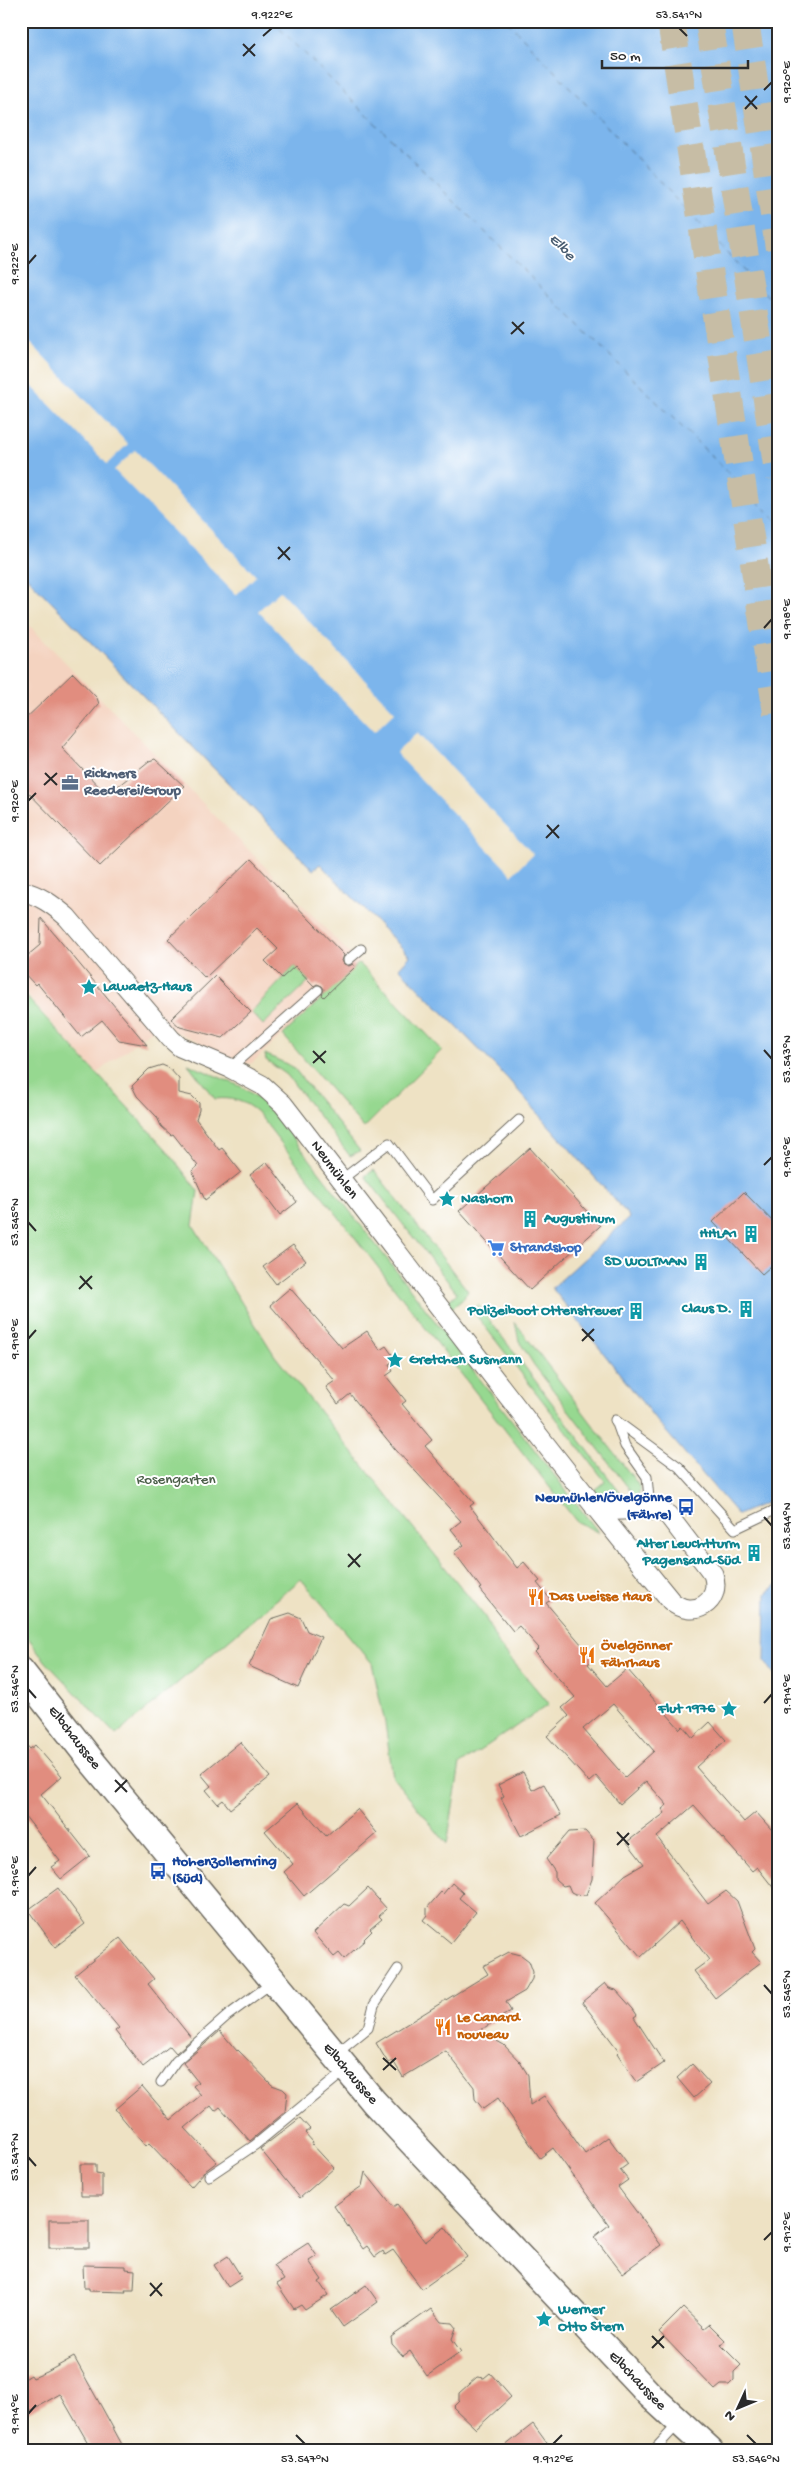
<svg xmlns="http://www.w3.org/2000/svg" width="800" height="2471" font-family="'Gochi Hand',sans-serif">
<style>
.built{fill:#f4d3c0}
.green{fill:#96d890;stroke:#60825e}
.water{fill:#7cb5ec;stroke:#54708c}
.pier{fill:#eee2c4}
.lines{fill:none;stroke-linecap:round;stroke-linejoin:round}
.ferry{stroke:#475b6f;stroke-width:1;stroke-dasharray:6 5;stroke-linecap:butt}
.building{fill:#e18d7f;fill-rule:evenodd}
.motorway-tunnel{stroke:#c7bda5;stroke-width:28;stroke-dasharray:28 14;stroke-linecap:butt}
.service-casing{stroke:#6f6b61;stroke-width:11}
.minor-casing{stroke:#6f6b61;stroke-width:21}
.secondary-casing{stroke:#6f6b61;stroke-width:29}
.service{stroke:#fff;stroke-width:9}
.minor{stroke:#fff;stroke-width:19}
.secondary{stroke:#fff;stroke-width:26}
.ticks{fill:none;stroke:#2b2b2b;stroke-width:2}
.labels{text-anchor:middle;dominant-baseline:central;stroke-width:4;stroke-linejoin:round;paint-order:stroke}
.service-label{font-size:15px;font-weight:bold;fill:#4e5e75;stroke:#fff;text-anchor:start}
.culture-label{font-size:15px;font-weight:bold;fill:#0d838f;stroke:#fff;text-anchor:end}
.street-label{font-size:15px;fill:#2b2b2b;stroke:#fff}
.shop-label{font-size:15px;font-weight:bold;fill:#366cbe;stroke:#fff;text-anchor:start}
.park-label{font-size:15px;fill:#4b5f49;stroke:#fff}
.transit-label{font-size:15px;font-weight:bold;fill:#164399;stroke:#fff;text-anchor:end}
.food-label{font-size:15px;font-weight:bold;fill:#c56008;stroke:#fff;text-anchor:start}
.water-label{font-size:16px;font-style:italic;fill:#475b6f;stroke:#fff}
.neatline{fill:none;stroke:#2b2b2b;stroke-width:2}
.ticks-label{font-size:12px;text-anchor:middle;fill:#2b2b2b}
</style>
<rect width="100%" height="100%" fill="#fff"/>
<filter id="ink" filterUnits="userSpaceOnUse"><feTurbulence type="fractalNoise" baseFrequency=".02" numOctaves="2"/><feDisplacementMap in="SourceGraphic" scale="10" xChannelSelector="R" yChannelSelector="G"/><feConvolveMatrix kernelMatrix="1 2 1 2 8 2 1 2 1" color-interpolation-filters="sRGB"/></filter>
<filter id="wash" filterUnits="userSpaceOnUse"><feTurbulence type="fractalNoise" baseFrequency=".0096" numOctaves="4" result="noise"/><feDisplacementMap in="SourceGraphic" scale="20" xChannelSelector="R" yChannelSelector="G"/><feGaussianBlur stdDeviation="1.12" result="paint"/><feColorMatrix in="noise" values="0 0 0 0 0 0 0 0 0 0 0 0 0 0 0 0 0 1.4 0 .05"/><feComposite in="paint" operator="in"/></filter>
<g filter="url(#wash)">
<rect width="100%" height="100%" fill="#eee2c4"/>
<path class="built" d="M21 617 359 963 252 1063 245 1064 159 1024 97 1073 21 988Z"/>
<g class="green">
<path d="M359 963 442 1050 364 1128 283 1035Z"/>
<path d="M295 966 309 981 263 1025 251 1012Z"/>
<path d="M21 991 166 1149 198 1191 193 1225 275 1356 485 1617 499 1645 549 1704 460 1764 447 1844 393 1778 385 1723 372 1663 301 1579 116 1735 46 1662 21 1628Z"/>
<path d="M265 1054 293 1067 360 1151 350 1156 287 1075 266 1060Z"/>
<path d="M188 1064 242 1087 267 1104 599 1533 576 1521 257 1112C244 1101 232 1097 215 1099Z"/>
<path d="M374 1170 468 1291 462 1300 452 1308 447 1302 457 1293 365 1176Z"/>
<path d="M478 1305 621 1494 620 1502 608 1500 593 1491 605 1481 472 1310Z"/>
<path d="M515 1322 637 1483 640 1489 637 1499 534 1365 519 1341Z"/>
</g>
<g class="water">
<path d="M21 21H779V1497L738 1515 657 1421 552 1288 629 1218 628 1215 508 1079 399 968 410 956 320 864 313 870 21 571Z"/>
<path d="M779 1583V1681L765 1661 766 1594Z"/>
</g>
<g class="pier">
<path d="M21 333 128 444 107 464 21 375Z"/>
<path d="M135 450 256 576 236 595 114 470Z"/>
<path d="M280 591 395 712 374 732 258 611Z"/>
<path d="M417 733 533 854 512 875 396 753Z"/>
</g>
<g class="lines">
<g class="ferry">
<path d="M272 21 779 523"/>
<path d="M507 21 779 308"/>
</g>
</g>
<g id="blocks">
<g class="building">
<path d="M73 673 97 698 99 704 62 748 107 795 149 761 155 759 184 786 100 866 21 785V723Z"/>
<path d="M251 859 344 955 342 961 344 964 349 966 353 964 355 967 324 997 322 995 324 989 322 986 317 984 314 986 295 966 282 978 265 961 278 949 257 928 205 978 168 939Z"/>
<path d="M41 918 61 942 147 1045 119 1040 102 1020 81 1037 37 983 35 985 21 970V961L40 945Z"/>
<path d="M215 976 251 1012 223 1038 180 1027 171 1019Z"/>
<path d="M162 1065 169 1068 179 1079V1093L192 1096 199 1103V1110L196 1119 219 1150 222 1148 241 1172 205 1200 192 1171 198 1166 173 1134 171 1135 161 1126 157 1117 137 1096 132 1086 149 1069Z"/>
<path d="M530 1148 600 1226 530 1290 459 1211Z"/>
<path d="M267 1162 297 1202 280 1215 250 1175Z"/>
<path d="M744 1192 779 1228V1259L762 1274 713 1222Z"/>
<path d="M293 1245 306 1261 276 1284 263 1267Z"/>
<path d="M290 1288 342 1348 367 1331 380 1350 386 1346 396 1360 389 1364 393 1371 386 1376 406 1401 402 1404 432 1440 425 1446 474 1503 470 1506 517 1568 524 1562 540 1581 537 1583 551 1600 546 1603 594 1659 588 1664 607 1686 627 1669 680 1729 683 1726 693 1738 710 1722 726 1740 696 1767 744 1822 756 1812 779 1838V1895L757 1867 752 1871 694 1805 657 1837 708 1904 726 1891 737 1901 755 1949 752 1952 761 1962 715 1998 694 1971 709 1960 680 1921 641 1957 595 1903 625 1875 644 1864 627 1842 665 1813 662 1809 667 1805 646 1781 620 1804 596 1776 589 1782 547 1736 569 1716 562 1708 575 1697 535 1652 539 1648 519 1626 513 1631 479 1589 481 1588 454 1552 464 1545 451 1529 461 1521 395 1449 350 1394 338 1404 326 1387 335 1381 270 1305ZM613 1704 654 1751 625 1777 583 1729Z"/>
<path d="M290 1613 301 1618 307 1631 321 1637 298 1688 249 1666 271 1619Z"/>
<path d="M21 1739 30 1749 35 1745 62 1776 41 1794 90 1856 61 1879 51 1867 60 1861 21 1811Z"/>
<path d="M240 1742 270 1777 230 1809 223 1800 218 1804 206 1790 211 1786 201 1774Z"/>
<path d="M523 1772 532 1790 544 1784 561 1815 521 1836 501 1798 504 1796 498 1785Z"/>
<path d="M298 1803 326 1836 357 1809 377 1833 304 1896 284 1872 293 1864 265 1831Z"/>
<path d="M585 1831 594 1841 592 1879 586 1895 575 1894 571 1892 568 1885 563 1886 555 1879V1872L546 1859 569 1832Z"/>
<path d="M452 1883 463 1893 459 1898 476 1912 451 1943 423 1920 427 1915V1908L441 1892 443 1894Z"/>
<path d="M58 1888 85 1924 55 1947 28 1910Z"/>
<path d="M368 1888 387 1909 379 1916 382 1919 370 1929 372 1931 364 1939 365 1940 344 1959 339 1953 334 1957 313 1933 344 1904 349 1906Z"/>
<path d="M120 1938 154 1979 148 1984 192 2039 176 2053 170 2046 143 2067 115 2031 119 2028 75 1975Z"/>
<path d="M509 1952 521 1955 529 1961 533 1972 532 1979 525 1991 506 2002 511 2011 479 2031 504 2045 520 2062 528 2075 530 2105 544 2096 585 2154 608 2137 628 2164 620 2170 628 2180 618 2187 661 2245 622 2273 594 2237 609 2225 553 2148 540 2158 498 2098 483 2109 475 2099 474 2087 446 2051 403 2077 393 2061 388 2063 376 2043 488 1974 483 1966Z"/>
<path d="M605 1983 609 1988 616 1990 633 2009 637 2015 634 2017 664 2063 636 2082 617 2053 619 2051 582 2002Z"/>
<path d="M220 2031 237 2051 238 2050 272 2085 283 2089 287 2093 285 2112 250 2141 220 2107 215 2111 211 2106 185 2128 217 2162 205 2171 191 2187 149 2143 146 2146 115 2109 142 2086 171 2120 201 2095 193 2086 198 2082 183 2063Z"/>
<path d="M692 2064 710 2084 694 2098 677 2078Z"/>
<path d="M300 2118 310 2129 305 2133 313 2142 312 2144 334 2168 300 2198 260 2149Z"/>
<path d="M80 2164H96V2173L102 2174V2196H81Z"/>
<path d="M365 2172 393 2207 397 2204 425 2242 445 2227 467 2257 422 2289 393 2250 385 2255 383 2251 375 2257 367 2246 363 2249 334 2206 362 2186Z"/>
<rect x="49" y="2220" width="40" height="28"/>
<path d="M308 2243 317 2256 309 2261 322 2280 319 2282 328 2295 305 2310 301 2305 294 2309 277 2284 284 2280 274 2265Z"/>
<path d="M228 2256 242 2278 228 2287 214 2265Z"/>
<path d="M83 2265 126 2266V2269L135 2270 134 2290H125L126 2292 89 2291V2288H84Z"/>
<path d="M366 2285 378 2302 343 2327 331 2310Z"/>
<path d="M683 2308 704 2328 709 2324 725 2340 721 2345 741 2365 734 2372V2380L729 2385H721L715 2390 659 2332Z"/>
<path d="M431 2309 441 2322 452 2323 456 2328 452 2339 461 2352 427 2376 410 2351 403 2356 392 2344 391 2337Z"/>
<path d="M74 2357 106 2415 125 2450H92L60 2394 21 2416V2381L31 2375 33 2378 47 2372Z"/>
<path d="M490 2373 511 2397 476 2429 453 2407 459 2401V2393L477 2377 484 2378Z"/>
<path d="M533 2424 552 2450H500Z"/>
</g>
</g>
</g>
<g filter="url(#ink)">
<use href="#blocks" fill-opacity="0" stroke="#6f6b61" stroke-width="1"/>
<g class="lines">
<g class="motorway-tunnel">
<path d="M671 21 779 726"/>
<path d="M709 21 779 478"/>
<path d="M745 21 779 248"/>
</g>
<g class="service-casing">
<g id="service">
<path d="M348 960 361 949"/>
<path d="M230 1068 318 990"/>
<path d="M341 1180 389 1143 432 1200 519 1120"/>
<path d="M615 1420 679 1467 735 1529 779 1508"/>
<path d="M616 1421 625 1446 647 1477 650 1509"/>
<path d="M336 2054 368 2028 374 2005 398 1969"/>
<path d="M161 2082 176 2061 227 2016 273 1982"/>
<path d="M209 2176 255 2145 346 2070"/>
<path d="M654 2450 679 2423"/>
</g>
</g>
<g class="minor-casing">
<path id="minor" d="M21 891C40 895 53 905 67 917L171 1039 180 1047 230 1068 262 1085 283 1104C412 1270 537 1438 671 1601 692 1620 723 1603 713 1574L668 1515C647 1503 620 1515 595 1508"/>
</g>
<g class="secondary-casing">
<path id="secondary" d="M21 1671 94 1764 374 2102 651 2396 710 2450"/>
</g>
<use href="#service" class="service"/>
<use href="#minor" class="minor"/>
<use href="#secondary" class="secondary"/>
</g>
</g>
<path class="ticks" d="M679 28 687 36M263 36 272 28M243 44 255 56M243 56 255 44M764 90 772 82M745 96 757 109M745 109 757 96M28 264 36 255M512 322 524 334M511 334 524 322M278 547 290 560M278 559 290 547M764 628 772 619M45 773 57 785M44 785 57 773M28 801 36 793M547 825 559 838M546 838 559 825M764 1050 772 1059M313 1051 325 1063M313 1063 326 1051M764 1165 772 1157M28 1222 36 1231M80 1276 92 1289M79 1289 92 1276M582 1329 594 1341M28 1339 36 1330M582 1341 594 1329M764 1517 772 1526M348 1554 360 1567M348 1567 361 1554M28 1689 36 1698M764 1703 772 1694M115 1780 127 1792M115 1792 127 1780M617 1832 629 1845M617 1845 629 1833M28 1876 36 1867M764 1985 772 1994M383 2058 396 2070M383 2070 396 2058M28 2157 36 2166M764 2240 772 2232M150 2283 162 2296M150 2296 162 2283M652 2336 664 2348M652 2348 664 2336M28 2414 36 2405M296 2435 305 2444M747 2435 756 2444M553 2444 562 2435"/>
<defs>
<g id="office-bare" transform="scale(1.35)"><path d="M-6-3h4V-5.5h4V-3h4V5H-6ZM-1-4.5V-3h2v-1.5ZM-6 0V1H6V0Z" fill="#5c6f8a" stroke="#fff" stroke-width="2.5" paint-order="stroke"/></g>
<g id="sight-bare" transform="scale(1.35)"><path d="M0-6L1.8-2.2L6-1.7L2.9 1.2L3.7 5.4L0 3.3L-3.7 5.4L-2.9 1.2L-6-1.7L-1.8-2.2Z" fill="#0f9aa8" stroke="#fff" stroke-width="2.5" paint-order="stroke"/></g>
<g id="building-bare" transform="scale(1.35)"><path d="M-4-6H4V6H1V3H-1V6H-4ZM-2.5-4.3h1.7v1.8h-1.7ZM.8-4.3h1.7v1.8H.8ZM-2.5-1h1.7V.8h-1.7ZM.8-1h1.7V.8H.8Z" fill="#0f9aa8" stroke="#fff" stroke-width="2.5" paint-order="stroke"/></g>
<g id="supermarket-bare" transform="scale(1.35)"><path d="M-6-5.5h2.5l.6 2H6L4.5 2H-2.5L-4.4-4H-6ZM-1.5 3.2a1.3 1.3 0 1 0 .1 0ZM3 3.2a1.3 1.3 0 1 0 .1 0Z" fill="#3f7fe0" stroke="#fff" stroke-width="2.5" paint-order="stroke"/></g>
<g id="bus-bare" transform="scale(1.35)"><path d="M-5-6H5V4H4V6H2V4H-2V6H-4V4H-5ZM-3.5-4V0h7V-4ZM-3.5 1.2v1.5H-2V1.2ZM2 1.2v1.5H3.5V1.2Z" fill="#1a4fb4" stroke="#fff" stroke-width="2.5" paint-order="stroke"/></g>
<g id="restaurant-bare" transform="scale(1.35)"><path d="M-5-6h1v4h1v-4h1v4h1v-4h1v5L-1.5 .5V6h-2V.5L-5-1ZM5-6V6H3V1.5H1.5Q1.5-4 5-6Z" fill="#e8710a" stroke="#fff" stroke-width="2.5" paint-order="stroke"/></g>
</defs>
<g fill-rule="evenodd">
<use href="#office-bare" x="70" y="783"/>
<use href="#sight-bare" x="89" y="987"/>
<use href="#sight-bare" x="447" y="1199"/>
<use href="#building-bare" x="530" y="1219"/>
<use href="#building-bare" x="751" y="1234"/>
<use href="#supermarket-bare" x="496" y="1248"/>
<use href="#building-bare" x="701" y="1262"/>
<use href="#building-bare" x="746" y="1309"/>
<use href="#building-bare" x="636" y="1311"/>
<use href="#sight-bare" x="395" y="1360"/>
<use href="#bus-bare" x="686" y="1507"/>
<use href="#building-bare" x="754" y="1553"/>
<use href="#restaurant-bare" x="536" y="1597"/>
<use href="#restaurant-bare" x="587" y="1655"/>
<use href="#sight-bare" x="729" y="1709"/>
<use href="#bus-bare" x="158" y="1871"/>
<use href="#restaurant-bare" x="443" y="2027"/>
<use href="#sight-bare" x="544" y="2319"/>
</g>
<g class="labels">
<g class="service-label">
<text x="84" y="774">Rickmers<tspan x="84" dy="17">Reederei/Group</tspan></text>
</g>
<g class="culture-label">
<text x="103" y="987" text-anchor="start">Lawaetz-Haus</text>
<text x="461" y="1199" text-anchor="start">Nashorn</text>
<text x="544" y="1219" text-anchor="start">Augustinum</text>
<text x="737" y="1234">HHLA1</text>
<text x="687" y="1262">SD WOLTMAN</text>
<text x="732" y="1309">Claus D.</text>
<text x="622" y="1311">Polizeiboot Ottenstreuer</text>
<text x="409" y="1360" text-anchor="start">Gretchen Susmann</text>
<text x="740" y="1544">Alter Leuchtturm<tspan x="740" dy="17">Pagensand-Süd</tspan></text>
<text x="715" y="1709">Flut 1976</text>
<text x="558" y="2310" text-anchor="start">Werner<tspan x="558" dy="17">Otto Stern</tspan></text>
</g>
<g class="street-label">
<text transform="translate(334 1170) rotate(53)">Neumühlen</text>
<text transform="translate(74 1738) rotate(52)">Elbchaussee</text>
<text transform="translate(350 2074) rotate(49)">Elbchaussee</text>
<text transform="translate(637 2381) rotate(46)">Elbchaussee</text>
</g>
<g class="shop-label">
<text x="510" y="1248">Strandshop</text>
</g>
<g class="park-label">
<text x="176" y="1480">Rosengarten</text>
</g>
<g class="transit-label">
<text x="672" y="1498">Neumühlen/Övelgönne<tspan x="672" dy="17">(Fähre)</tspan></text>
<text x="172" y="1862" text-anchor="start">Hohenzollernring<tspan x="172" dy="17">(Süd)</tspan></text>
</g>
<g class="food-label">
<text x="550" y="1597">Das weisse Haus</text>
<text x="601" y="1646">Övelgönner<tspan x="601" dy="17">Fährhaus</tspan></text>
<text x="457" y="2018">Le Canard<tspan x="457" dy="17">nouveau</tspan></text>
</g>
<g class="water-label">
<text transform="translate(561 248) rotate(46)">Elbe</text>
</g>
</g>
<rect width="800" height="2471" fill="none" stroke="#fff" stroke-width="55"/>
<g transform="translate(738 2408) rotate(226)" stroke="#ffffff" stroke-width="4" paint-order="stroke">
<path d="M0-4L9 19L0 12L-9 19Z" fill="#2b2b2b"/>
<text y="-8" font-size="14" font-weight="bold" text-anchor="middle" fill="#2b2b2b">N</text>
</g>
<path d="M602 60v8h146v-8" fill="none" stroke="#2b2b2b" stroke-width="2.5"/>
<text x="610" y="60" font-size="15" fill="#2b2b2b" stroke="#ffffff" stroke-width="4" paint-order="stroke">50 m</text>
<rect x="28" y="28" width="744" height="2416" class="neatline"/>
<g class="ticks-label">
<text x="272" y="18">9.922°E</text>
<text x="679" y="18">53.541°N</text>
<text transform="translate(786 82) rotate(-90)" y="4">9.920°E</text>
<text transform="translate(14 264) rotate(-90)" y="4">9.922°E</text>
<text transform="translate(786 619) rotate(-90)" y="4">9.918°E</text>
<text transform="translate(14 801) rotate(-90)" y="4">9.920°E</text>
<text transform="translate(786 1059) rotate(-90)" y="4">53.543°N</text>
<text transform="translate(786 1157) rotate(-90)" y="4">9.916°E</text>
<text transform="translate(14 1222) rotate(-90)" y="4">53.545°N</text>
<text transform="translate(14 1339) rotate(-90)" y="4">9.918°E</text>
<text transform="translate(786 1526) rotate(-90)" y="4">53.544°N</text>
<text transform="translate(14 1689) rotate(-90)" y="4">53.546°N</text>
<text transform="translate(786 1694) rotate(-90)" y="4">9.914°E</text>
<text transform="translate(14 1876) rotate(-90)" y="4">9.916°E</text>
<text transform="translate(786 1994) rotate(-90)" y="4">53.545°N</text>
<text transform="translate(14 2157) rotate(-90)" y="4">53.547°N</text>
<text transform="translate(786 2232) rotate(-90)" y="4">9.912°E</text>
<text transform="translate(14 2414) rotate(-90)" y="4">9.914°E</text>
<text x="305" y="2462">53.547°N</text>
<text x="553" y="2462">9.912°E</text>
<text x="756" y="2462">53.546°N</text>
</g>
</svg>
